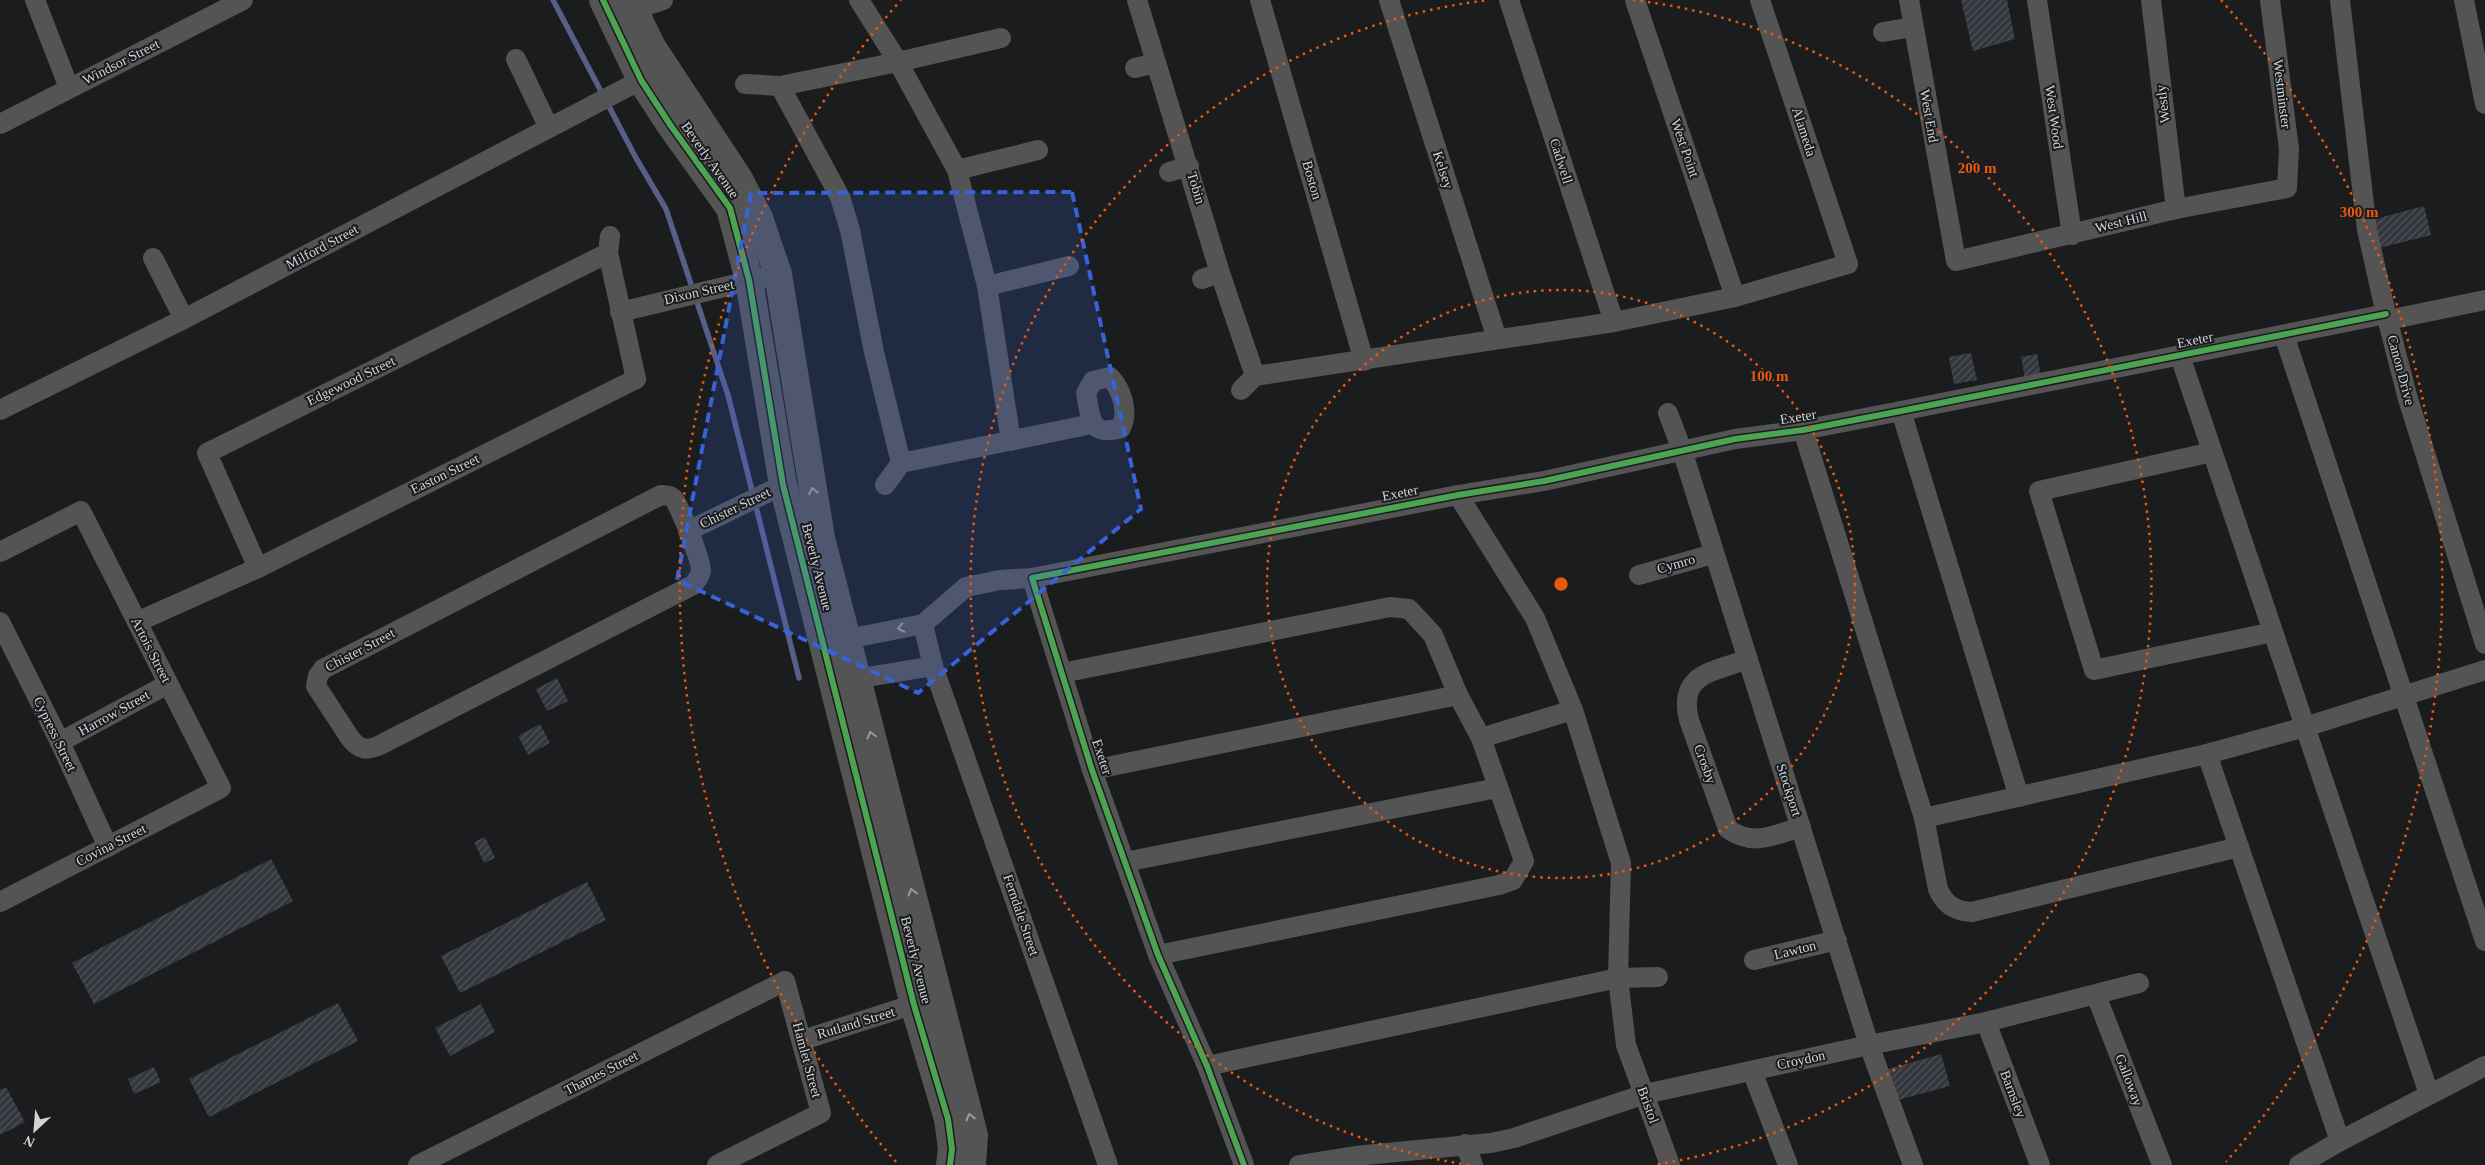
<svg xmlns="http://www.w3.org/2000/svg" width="2485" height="1165" font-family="Georgia,serif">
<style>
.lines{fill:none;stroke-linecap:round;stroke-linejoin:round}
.stream{stroke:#575e87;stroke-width:5.5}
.building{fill:url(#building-hatch)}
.street{stroke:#545455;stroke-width:20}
.secondary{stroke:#545455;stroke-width:28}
.cycleway-casing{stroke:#1a1b1e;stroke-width:9}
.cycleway{stroke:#4ca352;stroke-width:6}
.oneway{stroke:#999a9b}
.marked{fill:#3862d8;fill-opacity:0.2;stroke:#3862d8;stroke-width:4;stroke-dasharray:10 6;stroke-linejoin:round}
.ring{fill:none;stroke:#e8590c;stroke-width:2.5;stroke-dasharray:2.5 5}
.labels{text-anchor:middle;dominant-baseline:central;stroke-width:4;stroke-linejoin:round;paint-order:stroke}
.street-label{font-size:14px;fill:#d2d3d5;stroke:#1a1b1e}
.centre{fill:#e8590c;stroke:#1a1b1e;stroke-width:2.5}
.ring-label{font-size:15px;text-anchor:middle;font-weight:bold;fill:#e8590c;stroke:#1a1b1e;stroke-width:4;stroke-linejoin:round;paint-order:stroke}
</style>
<defs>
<pattern id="building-hatch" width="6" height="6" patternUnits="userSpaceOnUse" patternTransform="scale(1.25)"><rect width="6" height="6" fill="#35373f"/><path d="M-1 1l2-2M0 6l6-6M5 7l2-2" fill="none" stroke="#51535a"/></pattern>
</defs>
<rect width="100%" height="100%" fill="#1b1c1d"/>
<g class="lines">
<path class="stream" d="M553 0 636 158 666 209 728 395 799 678"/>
</g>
<g class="building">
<path d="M1961 0H2007L2015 39 1973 51Z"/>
<path d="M2424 206 2431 235 2375 249 2368 221Z"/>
<path d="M1971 353 1977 380 1954 384 1949 357Z"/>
<path d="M2037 354 2041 377 2025 379 2021 357Z"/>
<path d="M557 678 568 701 547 711 536 689Z"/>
<path d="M540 724 550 743 528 755 518 736Z"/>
<path d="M485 837 495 858 484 863 474 842Z"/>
<path d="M271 859 293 901 94 1004 72 963Z"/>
<path d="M587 882 606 920 460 993 441 956Z"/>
<path d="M338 1003 358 1041 209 1117 189 1079Z"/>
<path d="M481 1004 495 1032 450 1056 435 1028Z"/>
<path d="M1941 1054 1950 1086 1894 1101 1885 1070Z"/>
<path d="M154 1067 161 1082 134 1094 128 1079Z"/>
<path d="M6 1087 25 1122 0 1135V1090Z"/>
</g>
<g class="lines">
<g class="street">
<path d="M35 0 69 88"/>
<path d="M859 0 898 62 957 170 987 286 1011 441"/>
<path d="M1137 0 1220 273 1255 376"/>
<path d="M1260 0 1364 361"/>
<path d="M1389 0 1497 339"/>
<path d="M1509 0 1614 322"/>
<path d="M1635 0 1735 297"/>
<path d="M1760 0 1848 264"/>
<path d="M1909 0 1956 261 2176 209 2287 188 2289 149 2270 0"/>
<path d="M2037 0 2072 235"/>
<path d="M2151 0 2176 209"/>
<path d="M2340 0 2367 230 2386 314 2408 399 2485 644"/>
<path d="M2464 0 2485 104"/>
<path d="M622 14 663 0"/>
<path d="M1883 32 1913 27"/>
<path d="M516 59 549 128"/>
<path d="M1135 68 1156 63"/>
<path d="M745 84 780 86 840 197 850 230 874 352 901 463 885 485"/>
<path d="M780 86 898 62 1001 38"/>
<path d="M0 124 243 0"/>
<path d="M957 170 1038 150"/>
<path d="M1169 172 1189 166"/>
<path d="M610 236 608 253 636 379"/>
<path d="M153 258 184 319"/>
<path d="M1202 279 1220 273"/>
<path d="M987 286 1069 266"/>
<path d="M620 312 778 274"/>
<path d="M2388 320 2485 300"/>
<path d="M2284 335 2485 941"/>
<path d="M2180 356 2429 1094"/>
<path d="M1110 377C1122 390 1129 412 1121 428 1089 437 1091 419 1086 393L1093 381Z"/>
<path d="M1241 390 1255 376 1614 322 1735 297 1848 264"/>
<path d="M0 410 184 319 641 80"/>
<path d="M1901 411 2019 797"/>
<path d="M1668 413 1682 450 1869 1045 1913 1165"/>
<path d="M1803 430 1924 818 1938 889C1945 905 1955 911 1972 912L2239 847"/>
<path d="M2212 452 2039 491 2094 670 2273 632"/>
<path d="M901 463 1092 424"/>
<path d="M661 495 670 496 674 499C681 510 701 559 701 571 700 577 697 580 693 585L380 745C367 751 359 750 350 738L316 686 318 676 323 669Z"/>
<path d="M1458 495 1535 618 1573 710 1621 863 1618 978 1626 1045 1670 1165"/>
<path d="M688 531 783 485"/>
<path d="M0 552 81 511 221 788 0 902"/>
<path d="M258 568 207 453 608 253"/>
<path d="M1639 575 1713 554"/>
<path d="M0 622 60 742 108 847"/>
<path d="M137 622 258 568 636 379"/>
<path d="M923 624 966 587 1000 580 1032 578"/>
<path d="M833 642 923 624 933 666 1108 1165"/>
<path d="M1748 659C1714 672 1677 673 1689 720L1728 829C1753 847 1774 835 1801 827"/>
<path d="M1062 673 1390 607 1409 609 1433 635 1458 695 1481 738 1524 861 1513 880 1499 885 1158 955"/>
<path d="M844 681 933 666"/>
<path d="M1481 738 1573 710"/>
<path d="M60 742 168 684"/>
<path d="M2207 754 2340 1141"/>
<path d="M1092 770 1458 695"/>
<path d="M1924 818 2207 754 2305 727 2485 670"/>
<path d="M1125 862 1497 788"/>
<path d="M1754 960 1837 940"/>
<path d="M2096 995 2162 1165"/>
<path d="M1986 1022 2040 1165"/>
<path d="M803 1040 927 1000"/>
<path d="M1207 1066 1618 978 1658 977"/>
<path d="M1752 1071 1788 1165"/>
<path d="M1465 1144 1473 1165"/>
<path d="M418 1165 785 981 821 1113 717 1165"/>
<path d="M1244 1165 1207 1066 1158 955 1092 770 1032 578 1458 495 1544 481 1735 439 1803 430 1901 411 2386 314"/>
<path d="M1299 1165 1355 1156 1491 1143 1514 1138 1645 1094 1869 1045 1986 1022 2139 983"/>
<path d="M2299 1165 2340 1141 2485 1066"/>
</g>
<g class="secondary">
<path d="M603 0 641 80 671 126 730 208 749 280 783 485 914 1005 948 1119 952 1149 950 1165"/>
<path d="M629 0 652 47 739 179 759 218 778 274 821 538 974 1135 972 1165"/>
</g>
<g class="cycleway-casing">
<g id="cycleway">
<path d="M603 0 641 80 671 126 730 208 749 280 783 485 914 1005 948 1119 952 1149 950 1165"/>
<path d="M1244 1165 1207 1066 1158 955 1092 770 1032 578 1458 495 1544 481 1735 439 1803 430 1901 411 2386 314"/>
</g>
</g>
<use href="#cycleway" class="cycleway"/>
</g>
<defs><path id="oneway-chevron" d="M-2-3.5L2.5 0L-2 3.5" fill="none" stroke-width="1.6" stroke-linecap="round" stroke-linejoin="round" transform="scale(1.25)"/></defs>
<g class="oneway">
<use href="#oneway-chevron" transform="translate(813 491) rotate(-100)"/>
<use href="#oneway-chevron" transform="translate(901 628) rotate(168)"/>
<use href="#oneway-chevron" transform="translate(871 735) rotate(-105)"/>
<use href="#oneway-chevron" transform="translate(912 892) rotate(-105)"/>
<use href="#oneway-chevron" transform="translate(970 1117) rotate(-104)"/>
</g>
<path class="marked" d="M1072 192 1141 509 918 693 677 580 751 193Z"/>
<g class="ring">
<circle cx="1561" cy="584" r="294"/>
<path d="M1469 1165A588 588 0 0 1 1489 0M1633 0A588 588 0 0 1 1653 1165"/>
<path d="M896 1162A881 881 0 0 1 901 0M2221 0A881 881 0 0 1 2226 1162"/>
</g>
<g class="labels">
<g class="street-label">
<text transform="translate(121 62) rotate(-27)">Windsor Street</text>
<text transform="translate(2282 94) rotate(83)">Westminster</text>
<text transform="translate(2163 104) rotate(-97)">Westly</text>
<text transform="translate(1929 116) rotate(80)">West End</text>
<text transform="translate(2054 117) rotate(82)">West Wood</text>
<text transform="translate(1804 132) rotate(72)">Alameda</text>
<text transform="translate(1685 148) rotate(71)">West Point</text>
<text transform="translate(710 160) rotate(55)">Beverly Avenue</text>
<text transform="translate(1561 161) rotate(72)">Cadwell</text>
<text transform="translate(1443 170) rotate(72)">Kelsey</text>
<text transform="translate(1312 180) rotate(74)">Boston</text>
<text transform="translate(1196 188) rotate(73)">Tobin</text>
<text transform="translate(2121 222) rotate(-14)">West Hill</text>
<text transform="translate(322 247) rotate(-28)">Milford Street</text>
<text transform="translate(699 292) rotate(-13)">Dixon Street</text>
<text transform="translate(2195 340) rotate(-11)">Exeter</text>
<text transform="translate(2401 370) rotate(75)">Canon Drive</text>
<text transform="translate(351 381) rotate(-26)">Edgewood Street</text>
<text transform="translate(1798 417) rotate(-9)">Exeter</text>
<text transform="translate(445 474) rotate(-26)">Easton Street</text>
<text transform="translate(1400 493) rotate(-11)">Exeter</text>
<text transform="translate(735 508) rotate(-26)">Chister Street</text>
<text transform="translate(1676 564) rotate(-16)">Cymro</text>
<text transform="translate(817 567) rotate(76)">Beverly Avenue</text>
<text transform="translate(151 650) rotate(63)">Artois Street</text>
<text transform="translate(360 650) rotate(-28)">Chister Street</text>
<text transform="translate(114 713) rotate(-29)">Harrow Street</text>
<text transform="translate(55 734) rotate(64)">Cypress Street</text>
<text transform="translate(1102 757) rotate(72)">Exeter</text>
<text transform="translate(1705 764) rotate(70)">Crosby</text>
<text transform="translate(1789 790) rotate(72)">Stockport</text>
<text transform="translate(111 845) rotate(-27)">Covina Street</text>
<text transform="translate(1021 915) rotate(71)">Ferndale Street</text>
<text transform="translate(1795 950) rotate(-14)">Lawton</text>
<text transform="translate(916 960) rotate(76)">Beverly Avenue</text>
<text transform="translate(856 1023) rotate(-17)">Rutland Street</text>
<text transform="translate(807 1060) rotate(75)">Hamlet Street</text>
<text transform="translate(1801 1060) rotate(-12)">Croydon</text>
<text transform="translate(601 1073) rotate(-27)">Thames Street</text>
<text transform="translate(2129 1080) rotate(69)">Galloway</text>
<text transform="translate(2013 1094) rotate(69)">Barnsley</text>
<text transform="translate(1648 1105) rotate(70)">Bristol</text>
</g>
</g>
<circle cx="1561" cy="584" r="8" class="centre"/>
<g class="ring-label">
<text x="1977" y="173">200 m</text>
<text x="2359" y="217">300 m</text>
<text x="1769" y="381">100 m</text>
</g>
<g transform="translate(35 1130) rotate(206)" stroke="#1a1b1e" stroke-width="4" paint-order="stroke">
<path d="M0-4L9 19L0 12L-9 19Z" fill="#d2d3d5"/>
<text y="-8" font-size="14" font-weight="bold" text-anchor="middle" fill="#d2d3d5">N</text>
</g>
</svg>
